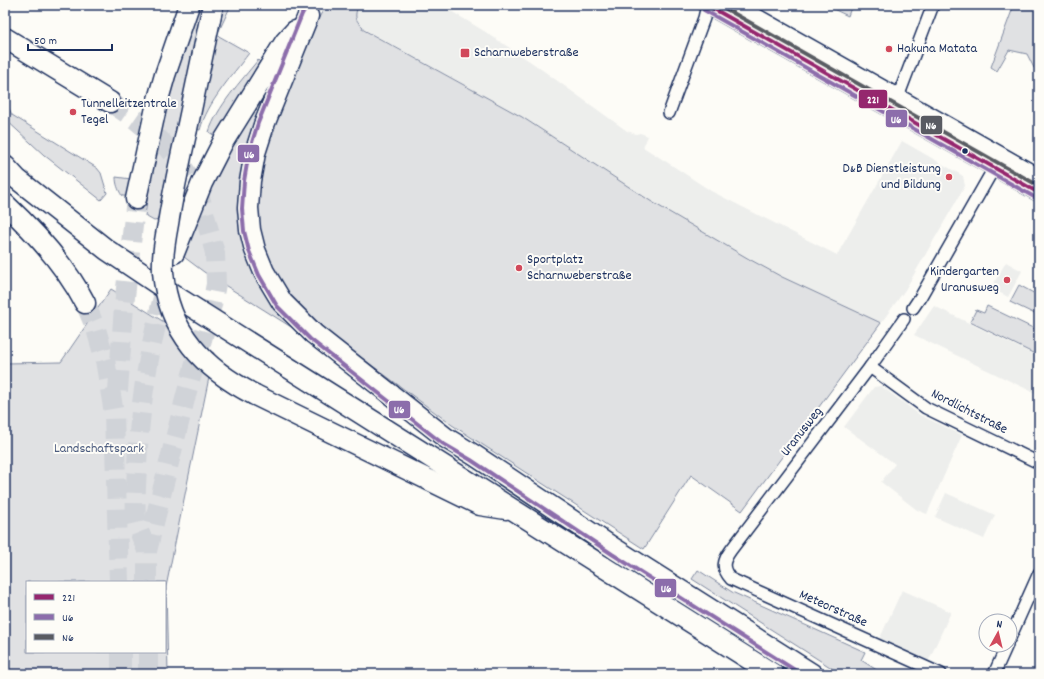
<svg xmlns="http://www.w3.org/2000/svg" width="1044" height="679" font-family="Dekko,sans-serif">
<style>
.built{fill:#edeeec}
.green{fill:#e0e1e3;stroke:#7e88a0;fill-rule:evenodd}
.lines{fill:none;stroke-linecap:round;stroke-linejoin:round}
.motorway-tunnel{stroke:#d0d3d8;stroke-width:20;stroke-dasharray:20 10;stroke-linecap:butt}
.minor-casing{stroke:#1b2f5e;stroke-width:14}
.secondary-casing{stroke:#1b2f5e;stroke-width:19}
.motorway-casing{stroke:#1b2f5e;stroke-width:23}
.minor{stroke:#fdfcf7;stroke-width:11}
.secondary{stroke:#fdfcf7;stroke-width:16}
.motorway{stroke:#fdfcf7;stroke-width:20}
.motorway-bridge-casing{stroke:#1b2f5e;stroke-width:23;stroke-linecap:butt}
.motorway-bridge{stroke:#fdfcf7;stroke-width:20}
.bus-1-casing{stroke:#fdfcf7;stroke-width:7}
.bus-2-casing{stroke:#fdfcf7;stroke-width:7}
.bus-3-casing{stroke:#fdfcf7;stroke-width:7}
.bus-1{stroke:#95276e;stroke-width:4}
.bus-2{stroke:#8c6dab;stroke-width:4}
.bus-3{stroke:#595b62;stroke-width:4}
.poi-dot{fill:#d1495b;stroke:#fdfcf7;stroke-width:1.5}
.bus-dot{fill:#1b2f5e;stroke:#fdfcf7;stroke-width:1.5}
.labels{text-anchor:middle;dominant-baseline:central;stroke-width:4;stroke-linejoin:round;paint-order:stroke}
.poi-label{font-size:14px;fill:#1b2f5e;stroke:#fdfcf7;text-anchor:start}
.street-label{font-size:14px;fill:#1b2f5e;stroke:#fdfcf7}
.park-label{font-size:14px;fill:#4c5c7f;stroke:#fdfcf7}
.line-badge{stroke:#fdfcf7;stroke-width:1.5}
.badge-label{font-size:11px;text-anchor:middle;font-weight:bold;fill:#fff}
</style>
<rect width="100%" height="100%" fill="#fdfcf7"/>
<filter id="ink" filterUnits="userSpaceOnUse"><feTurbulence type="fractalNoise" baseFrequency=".025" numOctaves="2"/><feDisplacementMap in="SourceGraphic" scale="8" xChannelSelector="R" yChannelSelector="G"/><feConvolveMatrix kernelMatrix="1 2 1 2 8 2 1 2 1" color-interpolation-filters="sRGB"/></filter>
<g filter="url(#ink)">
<g class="built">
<path d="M353 5H441L484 31 534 64 627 131 636 134 640 133 648 136 643 147 673 166 711 191 837 255 902 141 963 176 965 186 905 290 881 323 782 277 749 259 652 202 522 117 362 28 363 27 358 22 356 18V13L352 7Z"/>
<path d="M1006 262 1022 271 1008 297 991 288Z"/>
<path d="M934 306 1039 357V395L914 335Z"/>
<path d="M881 386 920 415 962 435 927 514 917 510 881 482 895 464 844 427 874 387Z"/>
<path d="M946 493 995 515 984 539 935 517Z"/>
<path d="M902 590 951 612 928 662 879 640Z"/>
</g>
<g class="green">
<path d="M196 5H204L159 220 154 221 145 216C151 168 161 119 174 72 180 50 189 27 196 5Z"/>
<path d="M220 5H231L217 35 249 53C232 76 207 103 200 130L193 128Z"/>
<path d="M326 5H353V7L357 9C354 18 357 22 363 27L362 29 522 117 652 202 749 259 782 277 881 323 742 511 691 475 644 549 452 425 319 326 280 286 264 247 256 208 258 177 276 113 311 32Z"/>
<path d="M833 5H852L848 16 831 8Z"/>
<path d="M1014 5H1039V71L1034 68 1027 54 1009 50 997 71 991 67Z"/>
<path d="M258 60 260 62 215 136 209 132C217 107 241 81 258 60Z"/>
<path d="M279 65 242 220 307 337 204 272 184 257 202 206 234 140Z"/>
<path d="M5 100 12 115 97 168 101 173 107 193 101 200 44 155 5 119Z"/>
<path d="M116 177 131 179 127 196H122C118 189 116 184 116 177Z"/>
<path d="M1019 285 1039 296V306L1035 314 1010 302Z"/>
<path d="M111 289 214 353 166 587 168 674H5V363L61 362ZM27 582H165V652H27Z"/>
<path d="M987 306 1039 331V356L970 322 976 310 984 313Z"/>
<path d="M698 570 732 592 865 652 861 660 883 674H841L692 579Z"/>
</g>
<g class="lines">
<g class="motorway-tunnel">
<path d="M110 102 136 120 161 141 178 160 194 184 201 201 215 253 216 284 212 305 186 395 147 551V582"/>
<path d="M85 303 96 329 105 360 114 413 119 582"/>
<path d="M118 391 124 306 136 199"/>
<path d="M147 551C144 541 137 530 136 519 135 503 136 485 137 468 139 404 150 341 168 280"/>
<path d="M121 652V674"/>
<path d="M148 652V674"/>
</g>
<g class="minor-casing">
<g id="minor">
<path d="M898 97 933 5"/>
<path d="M669 113 704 18 707 5"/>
<path d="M913 308 921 296 994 168"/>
<path d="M904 319 870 367 731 550C723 561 721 568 731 579L941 674"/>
<path d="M870 367 926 408 1039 463"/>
<path d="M1010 638 1039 573"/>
<path d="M994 674 1007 645"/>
</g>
</g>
<g class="secondary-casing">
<g id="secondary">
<path d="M707 5 1039 193"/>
<path d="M735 5 1039 177"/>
</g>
</g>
<g class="motorway-casing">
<g id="motorway">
<path d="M308 16 264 125 255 153 250 181 248 208 250 230 255 250 264 272 282 302 314 334 446 438 474 455 615 549 812 674"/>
<path d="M5 38 110 102"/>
<path d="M187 129 213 5"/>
<path d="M5 166 17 179 107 250 183 301 773 674"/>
<path d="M136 199 157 103 165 75 189 5"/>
<path d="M5 204C36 233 66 266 85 303"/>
<path d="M174 253 202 183 223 142 285 42 295 31"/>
<path d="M255 395 480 505 506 509"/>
</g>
</g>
<use href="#minor" class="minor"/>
<use href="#secondary" class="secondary"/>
<use href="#motorway" class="motorway"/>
<g class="motorway-bridge-casing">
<path id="motorway-bridge" d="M187 129C180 161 173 192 168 224 165 240 162 256 163 272 168 332 204 369 255 395"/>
</g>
<use href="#motorway-bridge" class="motorway-bridge"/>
<g class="bus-1-casing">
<path id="bus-1" d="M707 5 1039 193"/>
</g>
<g class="bus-2-casing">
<g id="bus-2">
<path d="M308 5 302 14 258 123 249 152 244 181 242 209 244 231 249 251 259 275 277 306 310 339 442 443 471 460 612 554 801 674"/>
<path d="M704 10 1036 198"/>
</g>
</g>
<g class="bus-3-casing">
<path id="bus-3" d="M719 5 1039 186"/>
</g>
<use href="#bus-1" class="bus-1"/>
<use href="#bus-2" class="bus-2"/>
<use href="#bus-3" class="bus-3"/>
</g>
</g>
<g class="poi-dot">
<circle cx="889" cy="49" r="4"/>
<rect x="460" y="48" width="10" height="10" rx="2"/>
<circle cx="73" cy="112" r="4"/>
<circle cx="949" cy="177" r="4"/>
<circle cx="519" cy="268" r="4"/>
<circle cx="1007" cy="280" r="4"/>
</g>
<circle class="bus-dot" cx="965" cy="151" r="3.5"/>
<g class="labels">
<g class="poi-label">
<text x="897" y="49">Hakuna Matata</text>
<text x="474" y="53">Scharnweberstraße</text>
<text x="81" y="104">Tunnelleitzentrale<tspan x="81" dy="16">Tegel</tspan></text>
<text x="941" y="169" text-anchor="end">D&amp;B Dienstleistung<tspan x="941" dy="16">und Bildung</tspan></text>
<text x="527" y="260">Sportplatz<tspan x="527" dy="16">Scharnweberstraße</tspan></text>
<text x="999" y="272" text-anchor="end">Kindergarten<tspan x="999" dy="16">Uranusweg</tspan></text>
</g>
<g class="street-label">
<text transform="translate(969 412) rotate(27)">Nordlichtstraße</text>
<text transform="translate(802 432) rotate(-52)">Uranusweg</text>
<text transform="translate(833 609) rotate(24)">Meteorstraße</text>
</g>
<g class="park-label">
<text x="99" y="449">Landschaftspark</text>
</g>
</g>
<g class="line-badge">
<rect x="858" y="89" width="30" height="20" rx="4" fill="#95276e"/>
<rect x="885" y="109" width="23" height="19" rx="4" fill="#8c6dab"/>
<rect x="920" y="115" width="23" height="20" rx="4" fill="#595b62"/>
<rect x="237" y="144" width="23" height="19" rx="4" fill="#8c6dab"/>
<rect x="388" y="400" width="23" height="19" rx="4" fill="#8c6dab"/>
<rect x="654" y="578" width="23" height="20" rx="4" fill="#8c6dab"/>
</g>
<g class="badge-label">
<text x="873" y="103">221</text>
<text x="896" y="123">U6</text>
<text x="931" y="129">N6</text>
<text x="249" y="158">U6</text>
<text x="399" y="413">U6</text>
<text x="666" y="592">U6</text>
</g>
<rect width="1044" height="679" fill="none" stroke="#fdfcf7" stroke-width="20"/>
<rect x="10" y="10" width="1024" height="659" fill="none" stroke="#1b2f5e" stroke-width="1.5" filter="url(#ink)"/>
<rect x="26" y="581" width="140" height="72" fill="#fdfcf7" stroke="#a3aaba"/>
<rect x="34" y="594" width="20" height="6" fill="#95276e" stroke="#a3aaba"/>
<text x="62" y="601" font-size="12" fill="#1b2f5e">221</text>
<rect x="34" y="614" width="20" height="6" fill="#8c6dab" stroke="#a3aaba"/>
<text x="62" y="621" font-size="12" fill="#1b2f5e">U6</text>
<rect x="34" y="634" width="20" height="6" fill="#595b62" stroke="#a3aaba"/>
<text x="62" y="641" font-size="12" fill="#1b2f5e">N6</text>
<g transform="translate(998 633) rotate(8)"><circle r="19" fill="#fdfcf7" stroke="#a3aaba"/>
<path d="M0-3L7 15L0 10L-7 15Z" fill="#d1495b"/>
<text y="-6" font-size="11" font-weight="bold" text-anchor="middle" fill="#1b2f5e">N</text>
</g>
<path d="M28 44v6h84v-6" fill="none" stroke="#1b2f5e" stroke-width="2"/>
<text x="34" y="44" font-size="12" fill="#1b2f5e" stroke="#fdfcf7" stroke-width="3" paint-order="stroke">50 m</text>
</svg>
